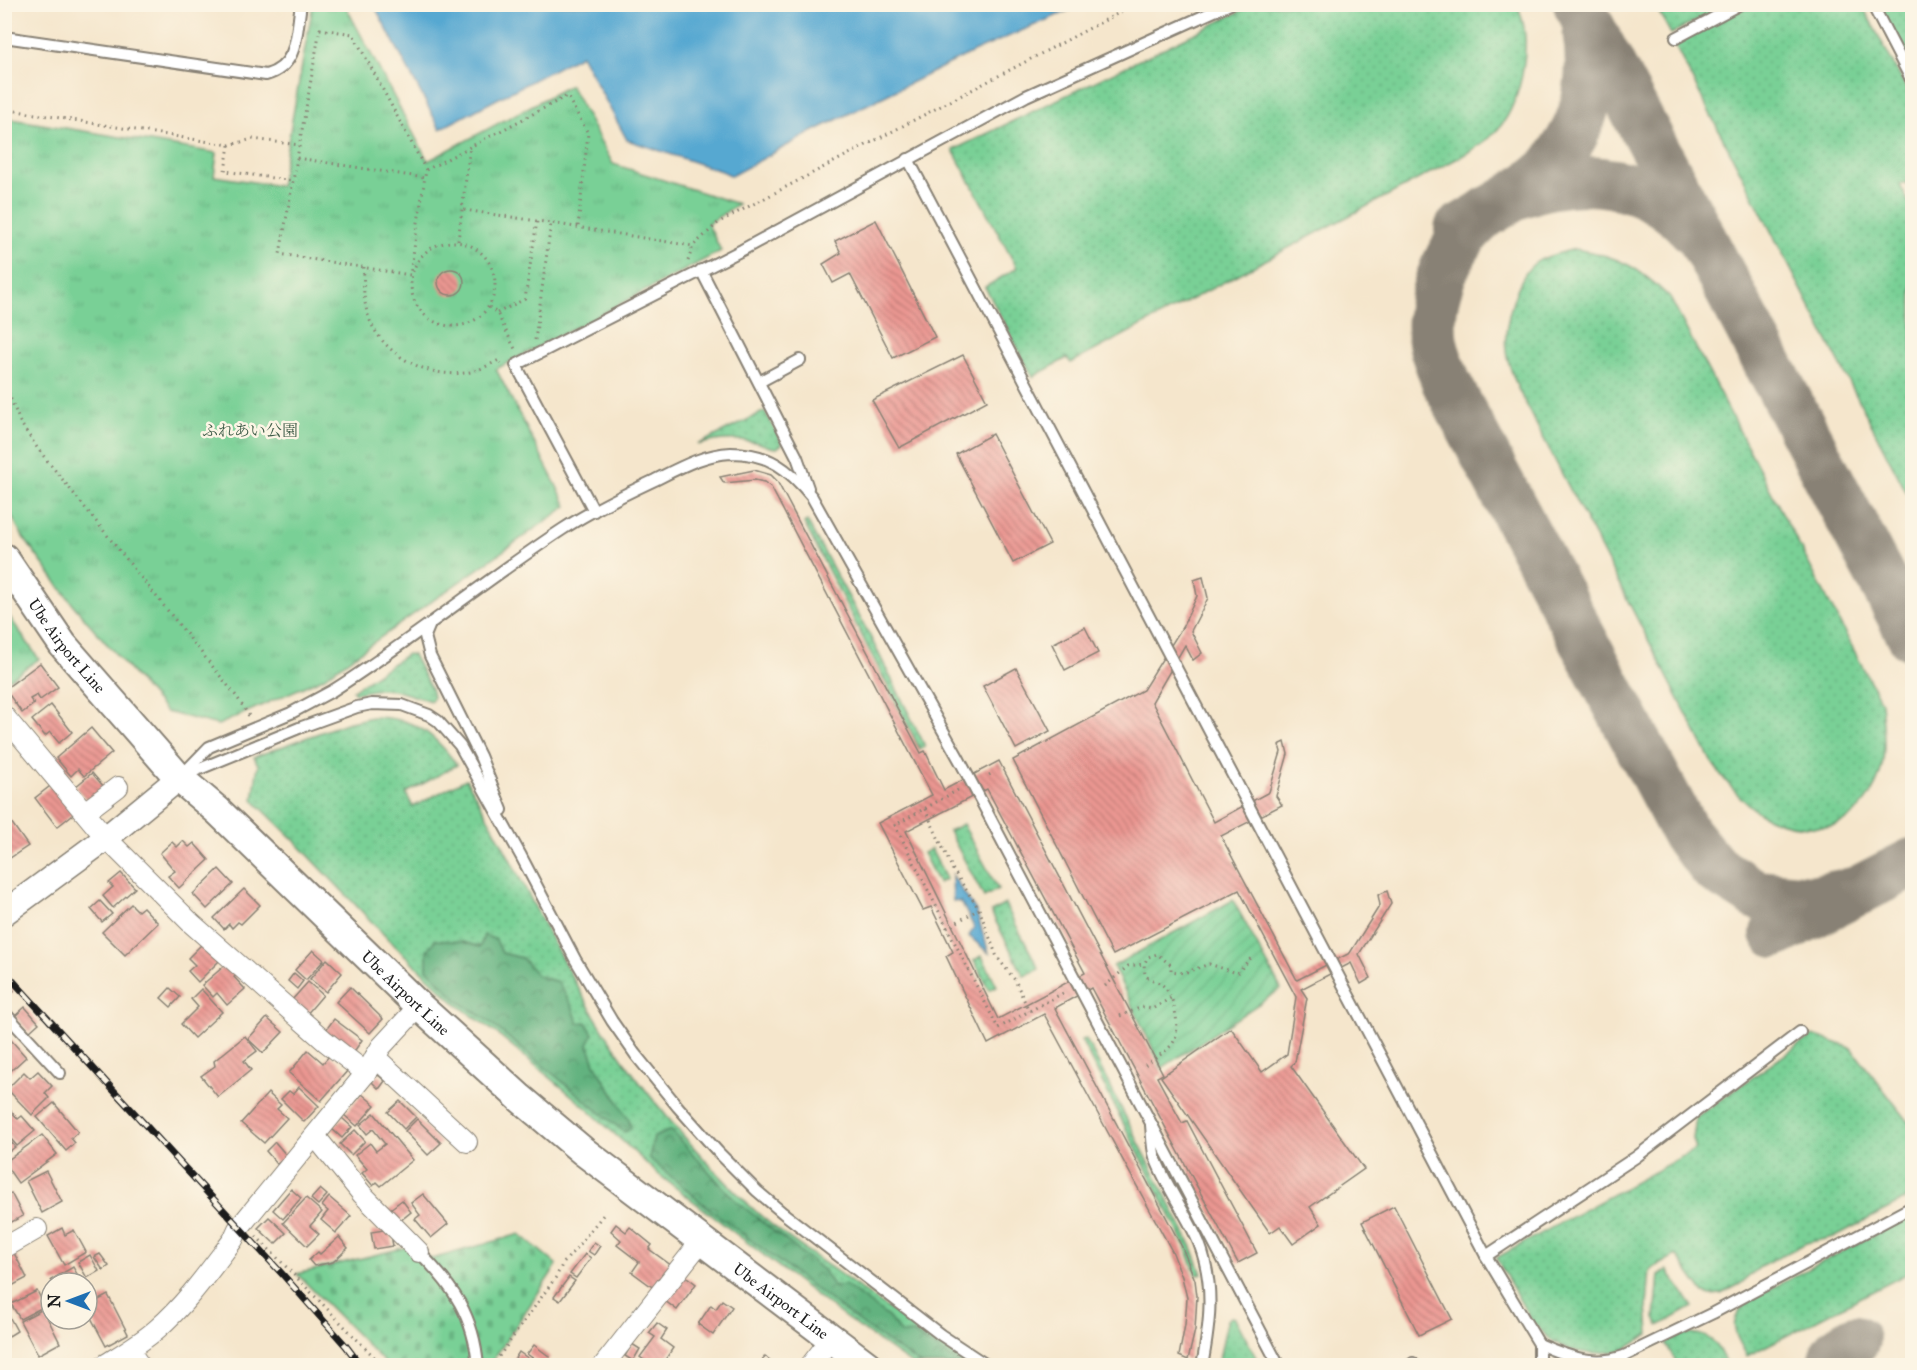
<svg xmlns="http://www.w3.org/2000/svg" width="1917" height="1370" font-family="'IM FELL Great Primer','Noto Serif JP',serif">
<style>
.grass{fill:url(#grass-dots);stroke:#4a7659;stroke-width:1.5}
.forest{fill:url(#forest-crowns);stroke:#3f674e;stroke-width:1.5}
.cemetery{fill:url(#cemetery-stones);stroke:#4a7659;stroke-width:1.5}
.park{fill:url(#park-tufts);stroke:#4a7659;stroke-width:1.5}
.garden{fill:url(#garden-furrows);stroke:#4a7659;stroke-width:1.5}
.water{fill:#56a8d1;stroke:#396276;stroke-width:1.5}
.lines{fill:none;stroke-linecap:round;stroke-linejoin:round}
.taxiway{stroke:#888174;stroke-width:50}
.building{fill:url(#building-back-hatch);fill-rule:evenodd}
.service-casing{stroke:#888174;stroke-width:14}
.minor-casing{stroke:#888174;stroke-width:22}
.tertiary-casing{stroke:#888174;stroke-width:27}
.secondary-casing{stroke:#888174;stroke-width:32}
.path{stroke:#888174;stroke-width:3;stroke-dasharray:1.5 4.5;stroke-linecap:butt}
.service{stroke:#fff;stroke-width:10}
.minor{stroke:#fff;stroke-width:20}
.tertiary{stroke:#fff;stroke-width:24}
.secondary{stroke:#fff;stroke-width:28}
.rail-casing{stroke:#1c1c1c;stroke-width:7}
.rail{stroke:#fcf5e5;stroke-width:4.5;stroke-dasharray:14;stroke-linecap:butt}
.labels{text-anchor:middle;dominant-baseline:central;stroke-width:5;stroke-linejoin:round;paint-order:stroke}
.park-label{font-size:16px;fill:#3d5b47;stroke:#fcf5e5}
.street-label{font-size:16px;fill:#1c1c1c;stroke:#fcf5e5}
</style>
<defs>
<pattern id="grass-dots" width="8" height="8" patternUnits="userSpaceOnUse" patternTransform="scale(1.5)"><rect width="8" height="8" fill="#79d096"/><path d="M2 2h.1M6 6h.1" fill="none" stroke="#68b281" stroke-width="1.8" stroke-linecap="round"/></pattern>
<pattern id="forest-crowns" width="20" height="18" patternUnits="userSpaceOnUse" patternTransform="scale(1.5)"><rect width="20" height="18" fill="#62b27f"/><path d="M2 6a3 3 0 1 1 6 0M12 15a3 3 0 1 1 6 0" fill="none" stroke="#509067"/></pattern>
<pattern id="cemetery-stones" width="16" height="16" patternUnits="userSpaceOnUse" patternTransform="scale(1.5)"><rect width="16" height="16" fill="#79d096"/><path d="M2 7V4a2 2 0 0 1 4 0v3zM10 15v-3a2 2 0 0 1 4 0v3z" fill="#68b281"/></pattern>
<pattern id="park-tufts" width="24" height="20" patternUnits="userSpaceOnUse" patternTransform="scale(1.5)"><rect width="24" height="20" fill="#79d096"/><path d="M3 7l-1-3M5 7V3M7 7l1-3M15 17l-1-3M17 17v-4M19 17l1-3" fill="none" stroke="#68b281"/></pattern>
<pattern id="garden-furrows" width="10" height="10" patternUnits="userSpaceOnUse" patternTransform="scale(1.5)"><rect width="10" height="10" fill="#79d096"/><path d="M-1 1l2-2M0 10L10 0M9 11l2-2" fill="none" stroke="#68b281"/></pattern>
<pattern id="building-back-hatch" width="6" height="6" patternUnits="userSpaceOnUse" patternTransform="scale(1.5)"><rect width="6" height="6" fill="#eb9792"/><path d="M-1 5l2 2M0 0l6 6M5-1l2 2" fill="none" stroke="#be7a76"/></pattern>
</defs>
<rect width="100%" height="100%" fill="#fcf5e5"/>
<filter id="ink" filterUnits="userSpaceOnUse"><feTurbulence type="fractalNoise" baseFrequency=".0167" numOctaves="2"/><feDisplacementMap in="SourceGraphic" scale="12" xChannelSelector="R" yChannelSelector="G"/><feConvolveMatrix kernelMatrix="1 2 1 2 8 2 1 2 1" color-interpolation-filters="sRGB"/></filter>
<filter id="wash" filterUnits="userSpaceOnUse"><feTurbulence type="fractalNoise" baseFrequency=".008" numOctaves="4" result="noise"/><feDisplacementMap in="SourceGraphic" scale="24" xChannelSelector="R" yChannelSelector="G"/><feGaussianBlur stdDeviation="1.35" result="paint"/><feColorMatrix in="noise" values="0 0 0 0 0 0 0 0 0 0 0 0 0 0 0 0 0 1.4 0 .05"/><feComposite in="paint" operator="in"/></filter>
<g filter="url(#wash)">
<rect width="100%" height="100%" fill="#f5e6cc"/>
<g class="grass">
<path d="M1516 4C1535 35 1522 102 1499 128 1489 140 1475 148 1462 156L1071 363 1067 358 1033 377 985 287 1017 268 953 150 1253 5Z"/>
<path d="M1655 5H1727L1671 34Z"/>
<path d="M1751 5H1862L1912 99V178L1910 180 1912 185V194L1906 182 1900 185 1912 208V503L1674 44Z"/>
<path d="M1878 5H1912V70Z"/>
<path d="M1575 249C1619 256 1639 267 1670 298L1881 702C1883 727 1888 755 1878 779 1872 795 1859 812 1844 821 1824 833 1780 826 1761 814 1740 800 1725 781 1711 761L1519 391C1514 378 1508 365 1506 351 1503 328 1516 277 1535 263 1546 255 1562 253 1575 249Z"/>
<path d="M765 411 781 441 782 444 777 448C770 448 765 445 759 443 738 438 717 439 697 445Z"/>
<path d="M407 654 413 655 432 691 433 698 431 701 394 690 380 689 355 693 353 690Z"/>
<path d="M372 717C413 717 433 732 457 765L406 793 413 807 466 779C517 865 556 958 611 1042 650 1101 699 1156 749 1205 775 1230 806 1250 836 1271 880 1303 924 1335 970 1365H913L843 1316 658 1174 583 1105 499 1035 456 1004 388 939 293 839 253 800 258 765 254 757 346 723Z"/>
<path d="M963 824 998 889 984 897 949 831Z"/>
<path d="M1005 904 1039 969 1024 976 991 912Z"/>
<path d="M1813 1035 1851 1048 1912 1126V1196L1834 1237 1806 1243 1760 1267 1740 1284 1721 1294 1711 1295 1704 1293 1676 1255 1650 1270 1647 1305 1649 1334 1624 1350 1593 1354 1570 1350 1552 1341 1532 1322 1496 1258 1696 1149 1693 1139 1696 1117Z"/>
<path d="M1912 1215V1271L1747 1356C1734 1331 1726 1323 1749 1300Z"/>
<path d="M1667 1270 1693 1307 1659 1326 1655 1318 1659 1275Z"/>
<path d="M1230 1317 1235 1318 1260 1365H1218L1227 1320Z"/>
<path d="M1692 1333C1715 1336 1717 1347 1727 1365H1678L1666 1344 1682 1335Z"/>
</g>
<g class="forest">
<path d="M484 935 496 940 502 953 522 958 538 976 558 982 573 1008 578 1023 586 1022 593 1034 588 1044 596 1066 629 1120 631 1129 624 1132 488 1021 457 1000 427 969V951L435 940 463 942 480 947Z"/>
<path d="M671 1130 735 1200 823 1270 834 1287 845 1285 888 1317 902 1334 913 1333 962 1365H921L871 1331 708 1208 649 1158 654 1137Z"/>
</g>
<path class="cemetery" d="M520 1234 557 1265 489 1366 387 1365 297 1274 407 1247 432 1259Z"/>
<g class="park">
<path d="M313 5H345L428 161 570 85 613 164 738 204 708 224 721 251 496 369 567 506 323 678 218 725 166 712 74 606 23 537 5 504V118L217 153 214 176 280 186Z"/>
<path d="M4 609 39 659 5 682H4Z"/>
</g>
<g class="garden">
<path d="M807 521 869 634 925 746 920 749 804 523Z"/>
<path d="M931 849 946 879 938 883 923 853Z"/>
<path d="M1233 900 1281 989 1162 1068 1113 966Z"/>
<path d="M982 956 997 986 989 990 974 960Z"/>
<path d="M1086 1039 1192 1247 1202 1274 1196 1275 1186 1247 1081 1040Z"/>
</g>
<g class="water">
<path d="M374 5H1081L973 52 812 132 731 176 724 172 627 140 581 55 440 129Z"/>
<path d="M952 875 976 911 989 953 969 936 974 927 961 902 953 901Z"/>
</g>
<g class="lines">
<g class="taxiway">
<path d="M1578 4 1912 636"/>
<path d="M1518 194C1582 170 1647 178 1694 230"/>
<path d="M1488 211C1481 218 1472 225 1465 234 1441 265 1424 312 1435 351 1438 361 1443 372 1446 382L1686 834 1715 869 1757 895 1811 900 1858 891"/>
<path d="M1459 229C1489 211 1522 194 1548 171 1554 166 1558 159 1562 153 1589 117 1594 74 1587 30"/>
<path d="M1775 933 1912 863"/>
<path d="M1832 1366C1832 1351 1843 1346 1855 1340"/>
</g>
</g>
<g id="blocks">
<g class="building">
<path d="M876 220 935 337 893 358 850 274 833 283 823 264 841 253 835 241Z"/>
<circle cx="451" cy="282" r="13"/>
<path d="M963 355 987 401 899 448 872 400Z"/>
<path d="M992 434 1050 544 1013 563 956 454Z"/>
<path d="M754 470 771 475 777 481 921 753 925 751 944 790 999 761 1163 1074 1157 1077 1182 1123 1187 1121 1257 1253 1238 1263 1091 988 1055 1008 1182 1247 1195 1280 1197 1296 1195 1330 1188 1360 1179 1356 1185 1325 1187 1298 1182 1277 1173 1253 1044 1014 988 1044 946 956 953 952 931 907 923 910 878 823 932 795 771 487 764 482 755 480 724 483 720 477ZM987 789 1085 973 998 1019 906 831Z"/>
<path d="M1203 577 1208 598 1191 631 1202 653 1193 660 1185 645 1152 702 1214 822 1269 792 1281 752 1279 745 1285 742 1288 754 1276 796 1282 805 1221 836 1297 980 1350 953 1380 905 1378 895 1387 891 1391 904 1359 954 1371 978 1361 984 1351 963 1301 989 1307 998 1295 1062 1291 1066 1364 1169 1310 1207 1321 1224 1293 1244 1280 1226 1270 1233 1161 1077 1231 1028 1262 1072 1287 1054 1296 997 1239 890 1113 955 1013 760 1143 690 1183 626 1197 596 1194 580Z"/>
<path d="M1085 627 1098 653 1065 670 1052 644Z"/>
<path d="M40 663 58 687 40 700 37 695 30 699 34 704 22 713 5 689Z"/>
<path d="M1016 668 1050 731 1016 749 983 686Z"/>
<path d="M51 705 72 732 59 743 50 732 45 736 32 720Z"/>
<path d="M91 728 112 753 84 776 78 769 71 776 56 758Z"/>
<path d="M92 773 104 787 88 801 75 787Z"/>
<path d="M54 783 77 811 57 827 35 798Z"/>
<path d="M4 812 28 846 10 858 4 851Z"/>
<path d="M183 841 189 847 194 843 209 860 179 888 168 876 175 871 160 853 172 842 177 847Z"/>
<path d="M219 869 233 884 207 909 193 894Z"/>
<path d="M121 873 135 888 113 908 103 896 113 887 109 883Z"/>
<path d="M244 889 260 905 241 924 238 922 232 928 229 924 224 929 214 918Z"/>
<path d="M100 901 112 914 102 922 91 909Z"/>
<path d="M131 904 138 911 143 907 158 923 125 955 102 932Z"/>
<path d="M202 944 219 961 198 982 188 971 195 965 188 958Z"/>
<path d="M313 950 324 960 306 980 295 970Z"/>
<path d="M327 959 342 973 326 992 310 979Z"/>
<path d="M230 961 239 973 234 977 245 989 227 1005 217 993 213 997 202 985Z"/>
<path d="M294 973 303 981 297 989 288 981Z"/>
<path d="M308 982 323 995 306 1015 291 1001Z"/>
<path d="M8 983 14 991 8 996 4 992V985Z"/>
<path d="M350 987 383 1019 370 1033 336 1002Z"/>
<path d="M170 988 180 997 171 1007 161 998Z"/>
<path d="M201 989 222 1012 194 1038 181 1024 198 1007 191 999Z"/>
<path d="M25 1007 39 1023 29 1032 15 1016Z"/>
<path d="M267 1018 283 1032 263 1053 248 1039Z"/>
<path d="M334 1019 362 1040 351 1056 322 1035Z"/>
<path d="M245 1036 257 1051 244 1061 251 1070 218 1097 201 1076 215 1066 214 1061Z"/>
<path d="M11 1040 26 1057 4 1077V1046Z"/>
<path d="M308 1050 323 1063 330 1055 348 1070 321 1101 289 1073Z"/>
<path d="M38 1071 52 1086 45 1093 49 1098 32 1115 7 1089 24 1072 30 1078Z"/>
<path d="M378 1075 385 1081 379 1089 372 1082Z"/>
<path d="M299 1087 319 1106 304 1122 281 1099 289 1091 293 1094Z"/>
<path d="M268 1093 281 1105 277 1109 287 1118 264 1143 241 1123Z"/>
<path d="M362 1094 375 1105 357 1126 344 1115Z"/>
<path d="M400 1101 416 1117 404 1129 388 1112Z"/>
<path d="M54 1103 78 1132 71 1138 75 1143 66 1151 37 1117Z"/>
<path d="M10 1110 18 1119 22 1116 35 1131 17 1146 4 1131V1115Z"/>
<path d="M374 1113 413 1160 381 1186 377 1182 373 1186 362 1173 367 1169 355 1155 370 1143 376 1151 385 1144 373 1129 367 1134 360 1125Z"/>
<path d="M342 1118 352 1127 342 1138 332 1129Z"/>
<path d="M417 1119 441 1143 428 1155 405 1131Z"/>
<path d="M355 1130 365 1141 351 1155 340 1144Z"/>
<path d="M4 1134 15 1147 4 1156Z"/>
<path d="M42 1135 57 1154 18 1183 4 1163Z"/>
<path d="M275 1142 287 1156 277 1164 266 1151Z"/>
<path d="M46 1171 62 1202 42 1213 26 1181Z"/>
<path d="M291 1189 301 1198 283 1219 273 1210Z"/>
<path d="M320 1189 327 1195 318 1205 311 1199Z"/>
<path d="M11 1193 23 1216 4 1226V1197Z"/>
<path d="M423 1194 448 1224 431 1238 415 1219 420 1215 411 1203Z"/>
<path d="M329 1197 351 1216 336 1233 321 1220 328 1211 322 1206Z"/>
<path d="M306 1198 322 1212 310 1226 319 1234 307 1246 283 1223Z"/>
<path d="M402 1200 411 1212 395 1225 385 1213Z"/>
<path d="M1394 1206 1452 1319 1419 1335 1362 1222Z"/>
<path d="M269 1217 286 1233 275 1244 258 1228Z"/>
<path d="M616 1224 626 1232 630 1227 652 1245 649 1249 672 1266 655 1289 632 1272 639 1262 617 1245 621 1240 611 1231Z"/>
<path d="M62 1228 65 1235 74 1230 86 1252 64 1265 48 1236Z"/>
<path d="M390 1229 393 1246 374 1249 371 1232Z"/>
<path d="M339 1237 348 1248 333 1262 314 1266 309 1260 318 1252 320 1254Z"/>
<path d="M594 1242 600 1246 594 1255 588 1251Z"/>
<path d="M14 1253 27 1278 6 1289 4 1258Z"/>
<path d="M100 1254 109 1266 103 1270 94 1257Z"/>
<path d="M585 1254 591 1258 576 1278 570 1274Z"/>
<path d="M90 1255 99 1271 87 1278 78 1262Z"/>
<path d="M73 1267 82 1283H53L51 1280Z"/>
<path d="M683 1274 696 1284 677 1310 664 1300Z"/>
<path d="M569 1277 575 1281 560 1301 554 1297Z"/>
<path d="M37 1291 45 1306 20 1319 11 1304Z"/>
<path d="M108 1295 128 1334 106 1346 87 1310V1306Z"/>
<path d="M722 1300 732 1307 713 1335 698 1324 711 1305 716 1309Z"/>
<path d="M4 1307 17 1331 9 1336 4 1329Z"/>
<path d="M43 1309 60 1343 38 1355 20 1321Z"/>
<path d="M657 1323 667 1330 661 1339 673 1348 661 1366H652L640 1357 655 1337 649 1333Z"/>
<path d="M632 1344 640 1349 633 1361 625 1356Z"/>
<path d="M534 1345 550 1357 544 1366 527 1354Z"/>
<path d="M519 1352 539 1366H510Z"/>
<path d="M765 1356 777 1366H759Z"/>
</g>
</g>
</g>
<g filter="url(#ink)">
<use href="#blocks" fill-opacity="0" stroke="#888174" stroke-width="1.5"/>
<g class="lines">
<g class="service-casing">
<g id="service">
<path d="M1872 4 1912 81"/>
<path d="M4 37 266 75C299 66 296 33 301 4"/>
<path d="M1676 38 1740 4"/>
<path d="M908 159 1486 1256"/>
<path d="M701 270 797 457 808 488"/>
<path d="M759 382 800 360"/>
<path d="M594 511 516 365 742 250 1026 96 1230 4"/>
<path d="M430 624 425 636 430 656 480 756 502 810"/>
<path d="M185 775 299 728 357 707 372 704 402 705 429 715 438 721 460 746 521 856 575 959 612 1021 635 1054 678 1107 718 1152 757 1191 783 1213 941 1335 988 1366"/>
<path d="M179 778 209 747 291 713 332 691C411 641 484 581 563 529 592 510 623 495 655 480 679 468 704 454 731 453 769 453 789 469 812 497L959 759 1279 1366"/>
<path d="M4 1012 60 1073"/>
<path d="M1151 1125C1152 1135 1152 1148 1155 1157 1166 1187 1187 1214 1199 1243 1215 1284 1210 1324 1202 1366"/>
<path d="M419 1252C453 1286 474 1316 478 1366"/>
<path d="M1539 1344C1566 1356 1594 1367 1624 1356L1713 1313 1912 1207"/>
<path d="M1409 1366 1413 1363"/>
<path d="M1539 1366V1344L1486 1256 1636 1157 1800 1032"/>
</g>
</g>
<g class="minor-casing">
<g id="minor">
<path d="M4 716 106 838 191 923 325 1041 366 1073"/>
<path d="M85 812 118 787"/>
<path d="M375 1057 467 1142"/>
<path d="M315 1136 362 1194 419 1252"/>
<path d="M4 1248 37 1229"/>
<path d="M129 1350 140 1366"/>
<path d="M103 1366C122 1354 141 1343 157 1329 186 1304 210 1270 233 1240L238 1229 366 1073 381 1047 419 1006"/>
<path d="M603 1366 702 1240"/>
<path d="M810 1366 831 1339"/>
</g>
</g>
<g class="tertiary-casing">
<path id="tertiary" d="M4 913 106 838 179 778"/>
</g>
<g class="secondary-casing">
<g id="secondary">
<path id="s1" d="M4 558 63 645 179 778 218 811 419 1006 520 1098 583 1151 868 1366"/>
</g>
</g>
<g class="path">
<path d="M320 29 353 34 426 170 410 275 280 254Z"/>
<path d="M4 109 229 145 225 171 293 181"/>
<path d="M229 145 253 139 299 145"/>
<path d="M297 158 425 178"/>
<path d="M426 170 567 96 588 133 578 227"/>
<path d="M464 210 551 223"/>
<path d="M458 241 470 147"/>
<circle cx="453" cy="284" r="42"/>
<path d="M688 261 693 246 719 222 1136 4"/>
<path d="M364 267C363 284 363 301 369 318 382 354 426 378 464 373 476 372 487 366 499 360L502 366"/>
<path d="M489 307 497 313 515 349"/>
<path d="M497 313 525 299 537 221"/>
<path d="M535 340 551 223 693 246"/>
<path d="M4 382 20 422 38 449 237 697 249 716"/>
<path d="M989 775 993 773"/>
<path d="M958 790 895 825 998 1028 1063 993"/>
<path d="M925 809 953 870 979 909 997 957 1015 980 1029 1011"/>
<path d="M947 928 979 909"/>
<path d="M1105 986 1128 966 1144 964"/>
<path d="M1120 1016 1142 1007 1152 1009 1171 998"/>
<path d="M1145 1065C1153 1059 1170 1050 1174 1041 1181 1028 1174 992 1161 984 1155 980 1150 980 1145 975L1144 964 1148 957 1157 954 1171 965V971L1184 973 1209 964 1237 973 1251 958"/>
<path d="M256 1236 383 1366"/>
<path d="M492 1366 556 1277 562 1265 604 1214"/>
</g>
<use href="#service" class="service"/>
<use href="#minor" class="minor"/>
<use href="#tertiary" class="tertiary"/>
<use href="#secondary" class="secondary"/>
<g class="rail-casing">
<path id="rail" d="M4 971 284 1276 346 1346 361 1366"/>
</g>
<use href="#rail" class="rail"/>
</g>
</g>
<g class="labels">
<g class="park-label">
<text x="250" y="430">ふれあい公園</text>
</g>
<g class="street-label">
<text stroke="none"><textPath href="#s1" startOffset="108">Ube Airport Line</textPath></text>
<text stroke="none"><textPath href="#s1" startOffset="594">Ube Airport Line</textPath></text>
<text stroke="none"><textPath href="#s1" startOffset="1080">Ube Airport Line</textPath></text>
</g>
</g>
<rect width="1917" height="1370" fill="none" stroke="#fcf5e5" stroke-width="24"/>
<g transform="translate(69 1301) rotate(270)"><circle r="28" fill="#fcf5e5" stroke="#a29e95" stroke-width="1.5"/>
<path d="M0-4.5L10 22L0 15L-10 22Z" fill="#1f6fb2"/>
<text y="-9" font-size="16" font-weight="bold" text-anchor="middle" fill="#1c1c1c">N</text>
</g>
</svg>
